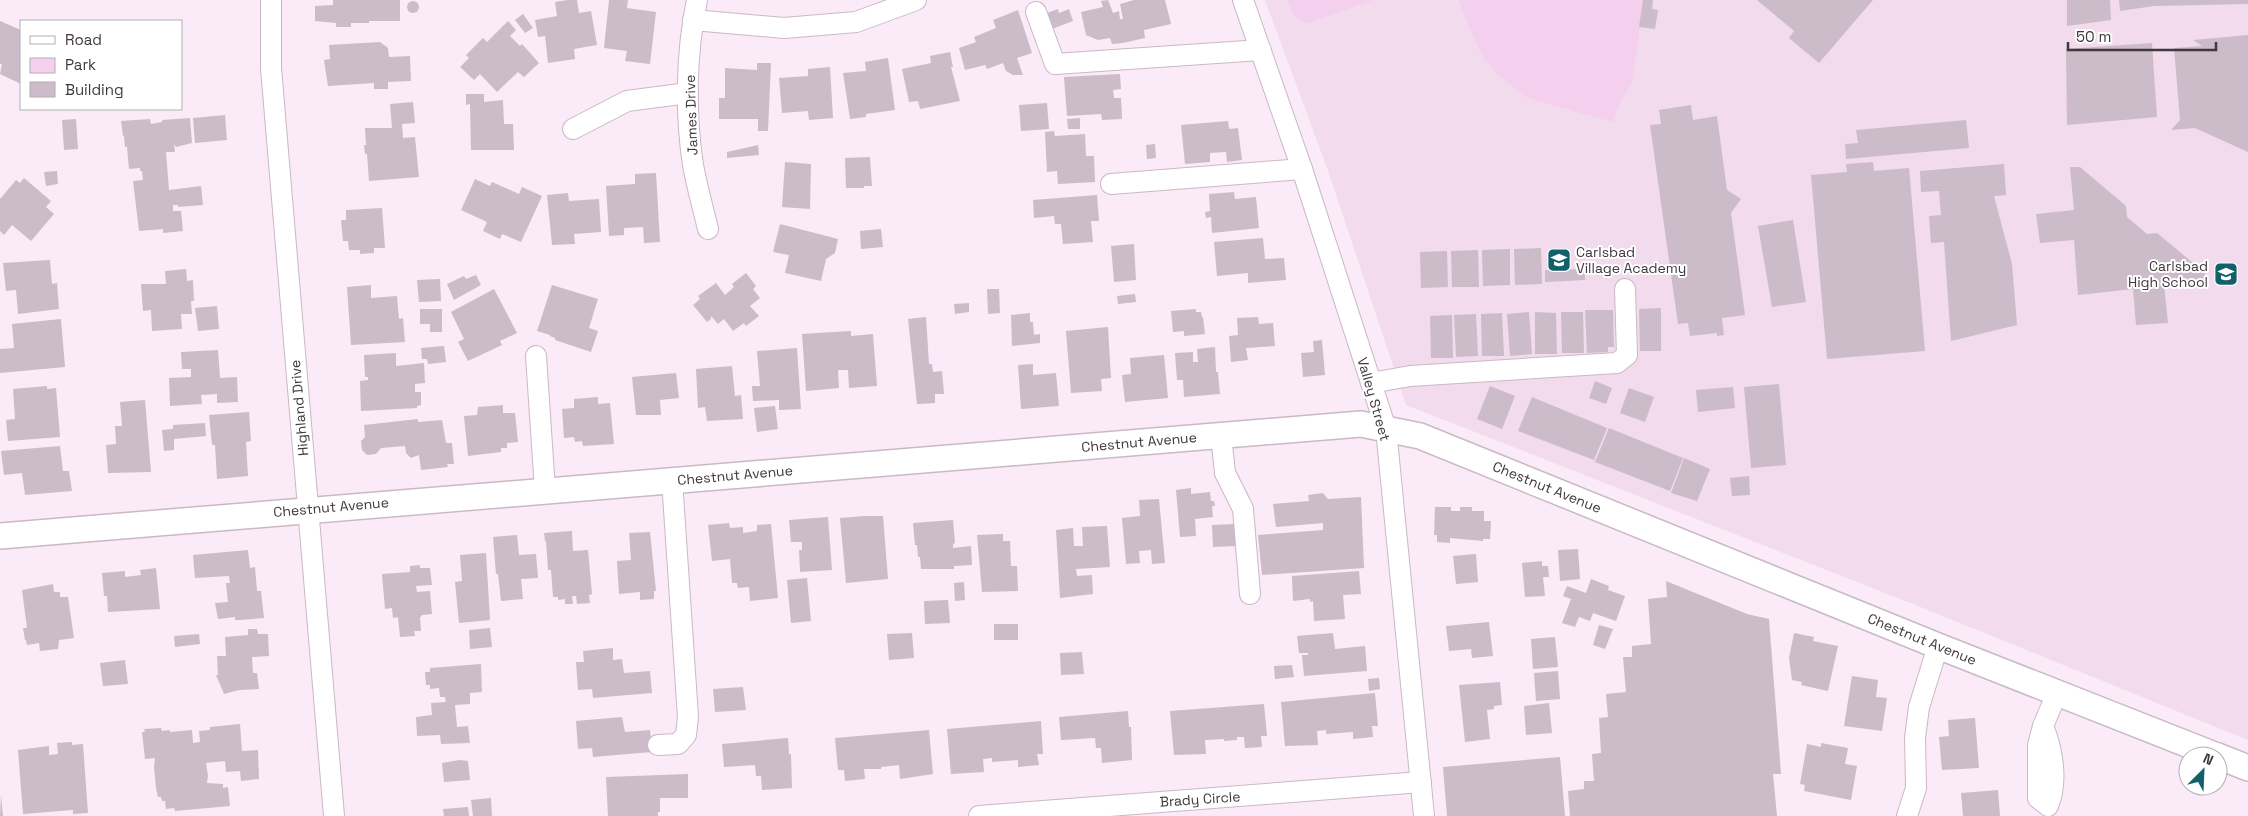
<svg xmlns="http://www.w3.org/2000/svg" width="2248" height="816" font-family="'Space Grotesk',sans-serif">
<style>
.built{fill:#f1dbed}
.green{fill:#f4cfee}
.building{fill:#ccbbc9}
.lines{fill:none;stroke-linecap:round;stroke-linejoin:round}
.minor-casing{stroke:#c9b9c6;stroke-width:22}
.major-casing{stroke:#c9b9c6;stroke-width:28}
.minor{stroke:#fff;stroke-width:20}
.major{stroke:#fff;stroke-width:25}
.labels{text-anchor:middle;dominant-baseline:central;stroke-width:4;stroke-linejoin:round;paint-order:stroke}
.street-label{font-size:14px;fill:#3f383e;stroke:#fff}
.poi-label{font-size:14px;fill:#3f383e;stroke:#fff;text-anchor:start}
</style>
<rect width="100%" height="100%" fill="#fbeaf8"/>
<path class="built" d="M1265 0H2248V740L1913 604 1406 405 1327 168Z"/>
<g class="green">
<path d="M1288 0H1373L1307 23 1294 16Z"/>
<path d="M1459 0H1644L1632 82 1617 109 1613 122 1528 98 1497 74 1482 55 1463 13Z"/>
</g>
<g class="building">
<path d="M333 0H400V21H369V23H351V27H336V23L315 21V6L333 5Z"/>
<path d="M568 0H577L579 13 591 11 597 45 574 49 575 59 548 63 545 36 538 37 535 20 557 16 555 2Z"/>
<path d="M609 0H628L627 8 656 12 650 64 625 61 627 51 604 48Z"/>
<path d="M1108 0 1113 13 1119 11 1120 19H1123L1120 4 1134 0H1165L1171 24 1144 30 1145 38 1123 43 1112 44 1110 38 1098 40 1086 35 1081 12 1103 7 1101 1Z"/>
<path d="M1643 0H1653L1652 9 1658 10 1655 29 1639 27Z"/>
<path d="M1757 0H1873L1819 63 1789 38 1794 31Z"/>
<path d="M2067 0H2110L2111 20 2067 26Z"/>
<path d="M2119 0H2248V4L2154 6 2120 11Z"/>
<circle cx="413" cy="7" r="6"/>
<path d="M1058 9 1059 13 1069 9 1073 21 1052 29 1047 13Z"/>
<path d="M1018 10 1032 53 1017 58 1023 75H1013L1006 71 1003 63 987 69 985 65 965 70 959 48 976 42 974 37 996 28 993 20Z"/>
<path d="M523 14 533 28 525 33 515 20Z"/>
<path d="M0 21 21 30V84L0 74 2 64H0Z"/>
<path d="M508 21 516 30 510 36 520 46 522 44 539 63 524 77 518 72 497 92 480 74 474 80 460 67 469 58 466 55 483 38 487 42Z"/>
<path d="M2248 35V152L2195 128 2171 130 2180 120 2174 48 2202 46 2193 40Z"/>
<path d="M380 42 388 48 389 57 410 56 411 81 388 82V89H374V83L328 86 324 60 330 59 329 45Z"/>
<path d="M2152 43 2157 117 2067 125 2066 49Z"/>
<path d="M950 52 953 67H951L960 101 920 109 918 101 909 102 902 69 931 63 930 56Z"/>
<path d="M888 58 895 110 866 114V117L850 119 843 73 866 71 865 62Z"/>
<path d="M757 63H771L768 131H758V119H719V98H725V68L757 70Z"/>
<path d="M830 67 833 118 809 120 808 111 782 113 779 78 808 76V69Z"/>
<path d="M1120 74 1121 89 1113 90 1114 98H1121L1122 119 1102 120 1101 114 1067 116 1064 77Z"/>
<path d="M466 94H484V102L503 100 504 124H513L514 150H471L470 104 466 105Z"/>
<path d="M413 102 415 123 402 124 403 138 415 137 419 177 369 181 367 154H365L364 145H366L365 128H392L390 104Z"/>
<path d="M1047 103 1049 129 1021 131 1019 105Z"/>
<path d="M1691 105 1693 120 1717 116 1727 190 1741 199 1731 213 1745 315 1722 318 1724 335 1717 336V333L1690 336 1688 323 1678 324 1650 125 1661 124 1659 110Z"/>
<path d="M225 115 227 140 195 143 193 118Z"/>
<path d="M190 118 192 143 176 147 174 144 175 152H166L169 190 201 186 203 205 178 207V205H173V211H181L183 231 163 233V229L139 231 133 181 143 180 142 171H140V168L129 169 127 147H125L124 136H123L121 121 150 119 151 124 162 122V120Z"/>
<path d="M1080 118V129H1068L1067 119Z"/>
<path d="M76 119 78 149 64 150 62 120Z"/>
<path d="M1966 120 1969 148 1846 159 1845 144 1858 143 1856 130Z"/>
<path d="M1228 121 1229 129 1238 128 1242 160 1227 162 1226 152 1210 153V162L1185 164 1181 125Z"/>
<path d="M1054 131 1055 136 1085 134 1086 156H1094L1095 182 1058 184 1057 171 1047 172 1045 132Z"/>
<path d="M1155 144 1156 158 1147 159 1146 145Z"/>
<path d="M758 145 759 155 727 158V152Z"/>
<path d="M870 157 872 186H864V188H846L845 158Z"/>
<path d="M785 162 811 164 810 209 782 207Z"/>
<path d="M1873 162 1874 171 1909 168 1925 351 1827 359 1811 175 1847 172 1846 164Z"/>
<path d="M2004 164 2006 195 1994 196 2012 264 2017 325 1951 341 1944 242 1931 243 1929 216 1941 215 1939 191 1921 192 1920 171Z"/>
<path d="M2070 167H2080L2126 206 2127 217 2147 234 2157 233 2205 273V283L2164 285 2168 323 2136 325 2133 289 2078 295 2074 240 2040 243 2036 214 2074 210Z"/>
<path d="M57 171 58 184 46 186 44 172Z"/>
<path d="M656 173 660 242 644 243 643 227 624 228V235L609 236 606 186 635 184V174Z"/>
<path d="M24 178 51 201 46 207 54 214 31 241 12 225 4 235 0 231V199L16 180 20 183Z"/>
<path d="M475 179 490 186 492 182 519 194 522 187 542 196 521 242 502 234 500 239 483 231 487 222 461 210Z"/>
<path d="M1234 192 1235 199 1256 197 1259 228 1212 233 1211 217 1206 218 1205 212 1210 211 1209 194Z"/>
<path d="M568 193 569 201 599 199 601 232 574 234 575 244 552 245 547 195Z"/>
<path d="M1097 195 1099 221H1091L1093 242 1063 244 1061 224H1055L1054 216 1034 218 1033 200Z"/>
<path d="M382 208 385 248H374V253L360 254V250H349L348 241H343L341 220H346V210Z"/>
<path d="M1793 220 1806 302 1772 307 1758 226Z"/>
<path d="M780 224 838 239 835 253 826 259 821 281 785 273 789 255 773 252Z"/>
<path d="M881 229 883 247 861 249 860 231Z"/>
<path d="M1263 238 1265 259 1284 258 1286 280 1248 283V273L1217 276 1214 242Z"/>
<path d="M1134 244 1136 280 1114 282 1111 246Z"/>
<path d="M1541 248 1542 284 1515 285 1514 249Z"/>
<path d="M1510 249V285L1483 286 1482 250Z"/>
<path d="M1478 250 1479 287H1452L1451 251Z"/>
<path d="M1447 251 1448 287 1421 288 1420 252Z"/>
<path d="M50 260 52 284 57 283 59 309 18 314 16 290 6 291 3 263Z"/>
<path d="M186 269 187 281 193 280 194 301H191L192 314H181L182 329 152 331 151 310 143 311 141 284H166L165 271Z"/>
<path d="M1585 269V280L1545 282V270Z"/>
<path d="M746 273 756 286 753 289 760 298 750 306 759 316 746 326 744 323 733 331 724 319 718 324 711 316V319L707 322 693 305 700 299 698 296 716 283 725 295 734 287 732 284Z"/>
<path d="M476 275 481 285 454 300 447 284 464 276 466 279Z"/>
<path d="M440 279 441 301 419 302 417 280Z"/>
<path d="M371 285V298L397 296 399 319 403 318 405 342 351 345 347 287Z"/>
<path d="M552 285 598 299 589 328 598 331 591 352 555 340V338L550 336V335L537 331Z"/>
<path d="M494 289 517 333 500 341 502 345 468 361 458 342 464 339 451 312Z"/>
<path d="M987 289H999L1000 313 988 314Z"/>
<path d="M1135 294 1136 302 1118 304 1117 296Z"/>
<path d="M969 303V312L955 314 954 304Z"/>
<path d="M217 306 219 329 198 331 195 308Z"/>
<path d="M1661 308V351H1640L1639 309Z"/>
<path d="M420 309H442V332H430V324H420Z"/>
<path d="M1196 309V312H1201L1202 317H1203L1205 334 1184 336V331L1173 332 1171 311Z"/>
<path d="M1585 310H1613L1614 347H1608V352L1587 353Z"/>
<path d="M1529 312 1532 354 1510 356 1507 314Z"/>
<path d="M1535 312 1556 313 1557 354H1535Z"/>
<path d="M1561 312H1583L1584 353H1562Z"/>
<path d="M1030 313V322H1033L1034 335 1040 334V343L1012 346 1011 315Z"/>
<path d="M1502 313 1504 356H1482L1481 314Z"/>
<path d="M1476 314 1478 356 1456 357 1454 315Z"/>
<path d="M1452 315 1453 358H1431L1430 316Z"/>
<path d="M926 317 929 364H932L933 372 942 371 944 394H935V403L917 404 908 319Z"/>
<path d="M1258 317 1259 324 1273 323 1275 346 1246 348 1248 360 1231 362 1229 336 1238 335 1237 318Z"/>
<path d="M61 319 65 367 0 373V349L14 348 12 324Z"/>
<path d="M1108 327 1111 378 1101 379 1102 391 1071 393 1066 331Z"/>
<path d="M851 331V336L873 334 877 386 849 388 848 370H838L839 388 806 391 802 334Z"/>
<path d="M1322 340 1325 375 1303 377 1301 353 1314 352 1313 341Z"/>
<path d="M444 346 446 362 428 364 427 359H422L421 348Z"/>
<path d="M1215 347 1216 372H1218L1220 394 1184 397 1183 380H1177L1175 353 1193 352V362H1198L1197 349Z"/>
<path d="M797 348 801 409 779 410V400L753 401 752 386H760L757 351Z"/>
<path d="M218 350 220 378 237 377 238 402 217 403V394L201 395 202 404 170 406 169 378 191 377V369H182L181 352Z"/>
<path d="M396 353V366L424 363 425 383 415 384V392H421V405L417 406V408L361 411 360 381 368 380V377H365L364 355Z"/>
<path d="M1164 355 1168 398 1125 402 1122 375 1131 374 1130 358Z"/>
<path d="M1033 364V375L1056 373 1059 406 1021 409 1018 365Z"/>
<path d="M732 366 735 396 741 395 743 419 707 421 705 407 698 408 696 369Z"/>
<path d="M676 373 679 398 660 400 661 415H636L632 377Z"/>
<path d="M1595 381 1612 388 1606 404 1589 398Z"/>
<path d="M1779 384 1786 465 1751 468 1744 387Z"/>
<path d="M47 386V389L56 388 60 437 8 441 6 420 15 419 13 389Z"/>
<path d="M1490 386 1515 396 1502 429 1477 419Z"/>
<path d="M1733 387 1735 408 1698 412 1696 390Z"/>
<path d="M1629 388 1654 397 1645 422 1620 413Z"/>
<path d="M598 397V404L610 403 614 444 583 446 582 441 575 442 574 437 564 438 562 409 574 408V399Z"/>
<path d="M1532 397 1607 428 1594 460 1518 431Z"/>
<path d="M145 400 151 472 108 473 106 445 116 444 115 426H122L120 402Z"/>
<path d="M503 405V413H515L518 442 507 443V448H501V452L468 456 464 416 477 415 478 407Z"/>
<path d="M775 406 778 429 757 432 754 408Z"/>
<path d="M249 412 251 441 246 442 248 476 217 479 215 445H212L209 415Z"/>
<path d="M418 419V422L442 420 446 443H452L454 464H447L448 467 421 470 419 455 411 458 406 453 405 446 381 448 376 454 367 455 362 450 361 441 365 437 364 425Z"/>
<path d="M205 423 206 436 174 439V450L164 451 162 430 173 429V425Z"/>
<path d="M1609 428 1683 458 1670 491 1595 462Z"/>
<path d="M60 446 63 471H69L72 491 25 495 22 473 4 475 1 451Z"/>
<path d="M1684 458 1710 469 1697 501 1671 493Z"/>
<path d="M1749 476 1750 495 1732 496 1730 478Z"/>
<path d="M1191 488V494L1210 492 1211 501H1214L1215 506H1212L1213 517 1195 519 1196 536 1180 537 1176 490Z"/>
<path d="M1323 493 1328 499 1361 497 1364 568 1262 575 1258 535 1323 530V523L1276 527 1273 504 1309 501 1308 495Z"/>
<path d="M1159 499 1165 563 1152 564 1151 550 1139 551 1140 563 1126 564 1122 518 1140 516 1139 500Z"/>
<path d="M1435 507H1451V511H1460V507H1472V511H1484V521H1491L1490 539H1483V541L1450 538V543L1437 542V535H1434Z"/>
<path d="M865 516H883L888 579 846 583 840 518Z"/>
<path d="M828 517 832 570 800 572 799 550H802V542H791L789 520Z"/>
<path d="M953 520 955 543 953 544V548L971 546 972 565 954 566V569H921L920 557H918L917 545H915L913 523Z"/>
<path d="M729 523 730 528 743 527V533L757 531V525L771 524 778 598 750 601 749 587 738 588 737 583H732L730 559 712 561 708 525Z"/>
<path d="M1235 524 1236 546 1213 547 1212 525Z"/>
<path d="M1107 526 1110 567 1076 569 1077 576 1092 575 1093 594 1060 598 1056 530 1073 528 1074 546H1083L1082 527Z"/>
<path d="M572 531 573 551 588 550 592 594 589 595 590 603 577 604 576 596H572L573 604H565V599L558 600V597H553L551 570H548L546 541H545L544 533Z"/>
<path d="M650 532 656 591H654V599L640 600V592L619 594 617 561 631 560 629 533Z"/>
<path d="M1003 534V541H1010L1011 566H1017L1018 591 982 592 977 535Z"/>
<path d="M517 535 519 555 536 554 538 578 521 579 523 599 501 601 498 574H496L493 537Z"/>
<path d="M1578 549 1580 579 1560 581 1558 550Z"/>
<path d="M248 550 250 568 255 567 257 591H261L264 618 241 620H235V617L218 619 215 603 228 602 226 583H230L229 576 195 578 193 555Z"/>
<path d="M486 553 490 620 459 623 455 582 462 581 460 555Z"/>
<path d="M1476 554 1478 582 1456 584 1453 556Z"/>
<path d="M1542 561V566H1548L1549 577H1543L1545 596 1525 597 1522 563Z"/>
<path d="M420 565V568H430L432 585 416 586 417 592 430 591 432 614 422 615 420 618 421 631H414L415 636 400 637 398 617 393 618 392 608 385 609 382 574 410 572V566Z"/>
<path d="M156 568 160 609 108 612 107 596H104L102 573 125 571V577L141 575 140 570Z"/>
<path d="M1359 571 1361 594 1343 595 1345 619 1314 621 1313 601 1310 602V599L1293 601 1292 576Z"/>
<path d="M807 578 811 621 791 623 787 580Z"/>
<path d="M1591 579 1609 586 1608 590 1625 596 1616 621 1593 613 1590 621 1579 617 1575 627 1562 623 1571 599 1563 596 1567 586 1586 593Z"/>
<path d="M1666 581 1747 614 1769 619 1781 774H1773L1777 816H1570L1568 791 1584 789V781H1594L1592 754 1601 753 1599 718 1608 717 1606 694 1626 692 1623 657H1632V646L1651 644 1648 599 1667 597Z"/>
<path d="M964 582 965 600 955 601 954 583Z"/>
<path d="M53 584 54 592H60V597H68L74 638 59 640 58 649 40 651 39 643 27 645 26 640H25L23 628H27L22 590Z"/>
<path d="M948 600 950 623 925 624 924 601Z"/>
<path d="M1489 622 1493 656 1472 658 1471 649 1449 651 1446 626Z"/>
<rect x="994" y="624" width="24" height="16"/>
<path d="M1599 625 1613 629 1605 649 1593 645Z"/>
<path d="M490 628 492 647 470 649 469 630Z"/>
<path d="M248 629H257L258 634H268L269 656 252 657 253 673H257L259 689 239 690 224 694 216 675H218L217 656H226L225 637 248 635Z"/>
<path d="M912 633 914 658 889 660 887 634Z"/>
<path d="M1333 633 1335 649 1365 646 1367 671 1304 676 1302 655H1308V653H1299L1297 636Z"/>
<path d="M1794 633 1814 637 1813 641 1838 646 1828 691 1801 685 1802 682 1792 680 1789 658Z"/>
<path d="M199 634 200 644 175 647 174 636Z"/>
<path d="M1555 637 1558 667 1533 669 1531 639Z"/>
<path d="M613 648V660L622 659 624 673 650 671 652 693 593 698 592 689 578 690 576 662H584L583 651Z"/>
<path d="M1082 652 1084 674 1061 675 1060 653Z"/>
<path d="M125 660 128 684 103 686 100 663Z"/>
<path d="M481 664 482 692 470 693V704L455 705 457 727 468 726 470 743 441 744 440 735 417 736 416 717 432 715 431 703 446 702 445 697H440L439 688 430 689V685H426L425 672H430V668Z"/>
<path d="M1292 665 1294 677 1275 679 1274 666Z"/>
<path d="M1558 671 1560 699 1536 701 1534 673Z"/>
<path d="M1852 676 1878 680 1876 697 1887 698 1882 731 1844 726Z"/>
<path d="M1379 678 1380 689 1369 691 1368 679Z"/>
<path d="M1500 682 1502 705 1494 706V709L1487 710 1490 739 1465 742 1459 685Z"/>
<path d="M743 687 746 710 715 712 713 689Z"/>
<path d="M1375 693 1378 726H1372L1373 737 1353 739V732L1326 734V730L1317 731 1318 745 1285 746 1281 702Z"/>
<path d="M1549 703 1552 733 1526 735 1524 706Z"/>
<path d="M1264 704 1267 736H1261L1262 747 1245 748 1244 737H1237V740L1224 741V739L1205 740 1206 754 1174 755 1170 711Z"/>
<path d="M1128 711 1129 727H1131L1132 760 1102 763 1101 748H1096L1095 738 1061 740 1059 717Z"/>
<path d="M622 717 625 732 650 730 652 752 593 757 592 748 578 749 576 721Z"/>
<path d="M1975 718 1979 768 1942 770 1939 737 1949 736 1948 720Z"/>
<path d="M1041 721 1043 754H1037L1039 765 1018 767V760L992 762V758L983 759 984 772 951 774 947 729Z"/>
<path d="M240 724 242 751 258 750 259 779 241 781 240 771 226 772 225 761 206 763 208 776 207 783 223 784V788L228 787 230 806 175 811 174 808 166 809 165 801H162L161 797H158L156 788 154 767 155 758 145 759 142 732H145L144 729 161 728 162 731 170 730V732L192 730 193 743 200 742 199 731 210 730V727Z"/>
<path d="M929 730 933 774 900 779 899 765 881 767V769H864L865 779 845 781 844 770H838L835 738Z"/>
<path d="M788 738 789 754H791L792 788 762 790 761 776H756L755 765 724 767 722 744Z"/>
<path d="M72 742V745L83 744 88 813 73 814V810L23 814 18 750 49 746V755L58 754 57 743Z"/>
<path d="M1821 743 1848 748 1845 764 1857 766 1851 800 1804 791 1805 785 1800 784 1807 744 1821 747Z"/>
<path d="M1560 757 1565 816H1447L1443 767Z"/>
<path d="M459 760 468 761 470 780 444 782 442 763Z"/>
<path d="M688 774V798H660V812H658V816H608L606 777Z"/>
<path d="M1998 790 2000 816H1963L1961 793Z"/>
<path d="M1 795 3 816H0Z"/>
<path d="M491 798 492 816H473L471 800Z"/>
<path d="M468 807 469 816H444L443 809Z"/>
</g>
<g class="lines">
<g class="minor-casing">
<g id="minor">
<path d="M271 0V68L334 816"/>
<path d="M697 0C686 53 685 112 693 165 697 187 703 208 708 229"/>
<path d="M1243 0 1302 169 1386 429 1424 816"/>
<path d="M1036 12 1055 64 1261 50"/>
<path d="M693 20 784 28 856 22 916 0"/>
<path d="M573 129 627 101 688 93"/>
<path d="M1111 184 1302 169"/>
<path d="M536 356 545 490"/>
<path d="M1371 383 1410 376 1617 363 1627 355 1625 289"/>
<path d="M1221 435 1225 473 1243 509 1250 594"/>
<path d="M2043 726C2053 750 2058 782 2048 806L2038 798V745L2043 726 2057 693"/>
<path d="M658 745 678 744 686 735 688 717 672 480"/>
<path d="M979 816 1421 782"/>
<path d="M1907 816 1916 788 1915 738 1919 707 1938 646"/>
</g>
</g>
<g class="major-casing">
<g id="major">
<path d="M0 536 1361 424 1420 436 1938 646 2217 756"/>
<path d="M2218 756 2248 768"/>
</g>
</g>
<use href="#minor" class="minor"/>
<use href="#major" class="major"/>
</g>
<defs>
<g id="school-square" transform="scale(1.25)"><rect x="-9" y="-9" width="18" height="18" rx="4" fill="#12616a" stroke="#fff"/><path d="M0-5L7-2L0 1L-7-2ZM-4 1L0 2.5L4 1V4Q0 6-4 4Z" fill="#fff"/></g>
</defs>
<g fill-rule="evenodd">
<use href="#school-square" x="1559" y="260"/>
<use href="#school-square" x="2226" y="274"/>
</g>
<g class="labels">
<g class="street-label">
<text transform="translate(691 115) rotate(-92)">James Drive</text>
<text transform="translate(1374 399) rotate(74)">Valley Street</text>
<text transform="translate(299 408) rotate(-95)">Highland Drive</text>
<text transform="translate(1139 442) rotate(-5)">Chestnut Avenue</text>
<text transform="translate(735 475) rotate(-5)">Chestnut Avenue</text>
<text transform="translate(1547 487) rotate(22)">Chestnut Avenue</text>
<text transform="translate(331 507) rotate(-5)">Chestnut Avenue</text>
<text transform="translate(1922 639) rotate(22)">Chestnut Avenue</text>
<text transform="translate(1200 799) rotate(-4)">Brady Circle</text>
</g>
<g class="poi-label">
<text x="1576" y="252">Carlsbad<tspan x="1576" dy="16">Village Academy</tspan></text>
<text x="2208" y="266" text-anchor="end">Carlsbad<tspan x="2208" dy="16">High School</tspan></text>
</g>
</g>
<rect x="20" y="20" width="162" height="90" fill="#ffffff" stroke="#b2afb2"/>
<rect x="30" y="36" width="25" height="8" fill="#ffffff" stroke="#b2afb2"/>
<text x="65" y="45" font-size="15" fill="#3f383e">Road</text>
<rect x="30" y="58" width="25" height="15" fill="#f4cfee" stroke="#b2afb2"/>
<text x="65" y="70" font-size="15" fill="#3f383e">Park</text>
<rect x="30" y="82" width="25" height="15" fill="#ccbbc9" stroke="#b2afb2"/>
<text x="65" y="95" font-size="15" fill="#3f383e">Building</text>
<g transform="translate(2203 771) rotate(24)"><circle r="24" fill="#ffffff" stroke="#b2afb2"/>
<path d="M0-4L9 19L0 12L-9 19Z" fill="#12616a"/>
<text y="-8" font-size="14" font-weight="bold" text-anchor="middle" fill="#3f383e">N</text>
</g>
<path d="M2068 42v8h148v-8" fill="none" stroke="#3f383e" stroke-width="2.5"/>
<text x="2076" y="42" font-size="15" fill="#3f383e" stroke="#ffffff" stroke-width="4" paint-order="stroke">50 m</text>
</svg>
